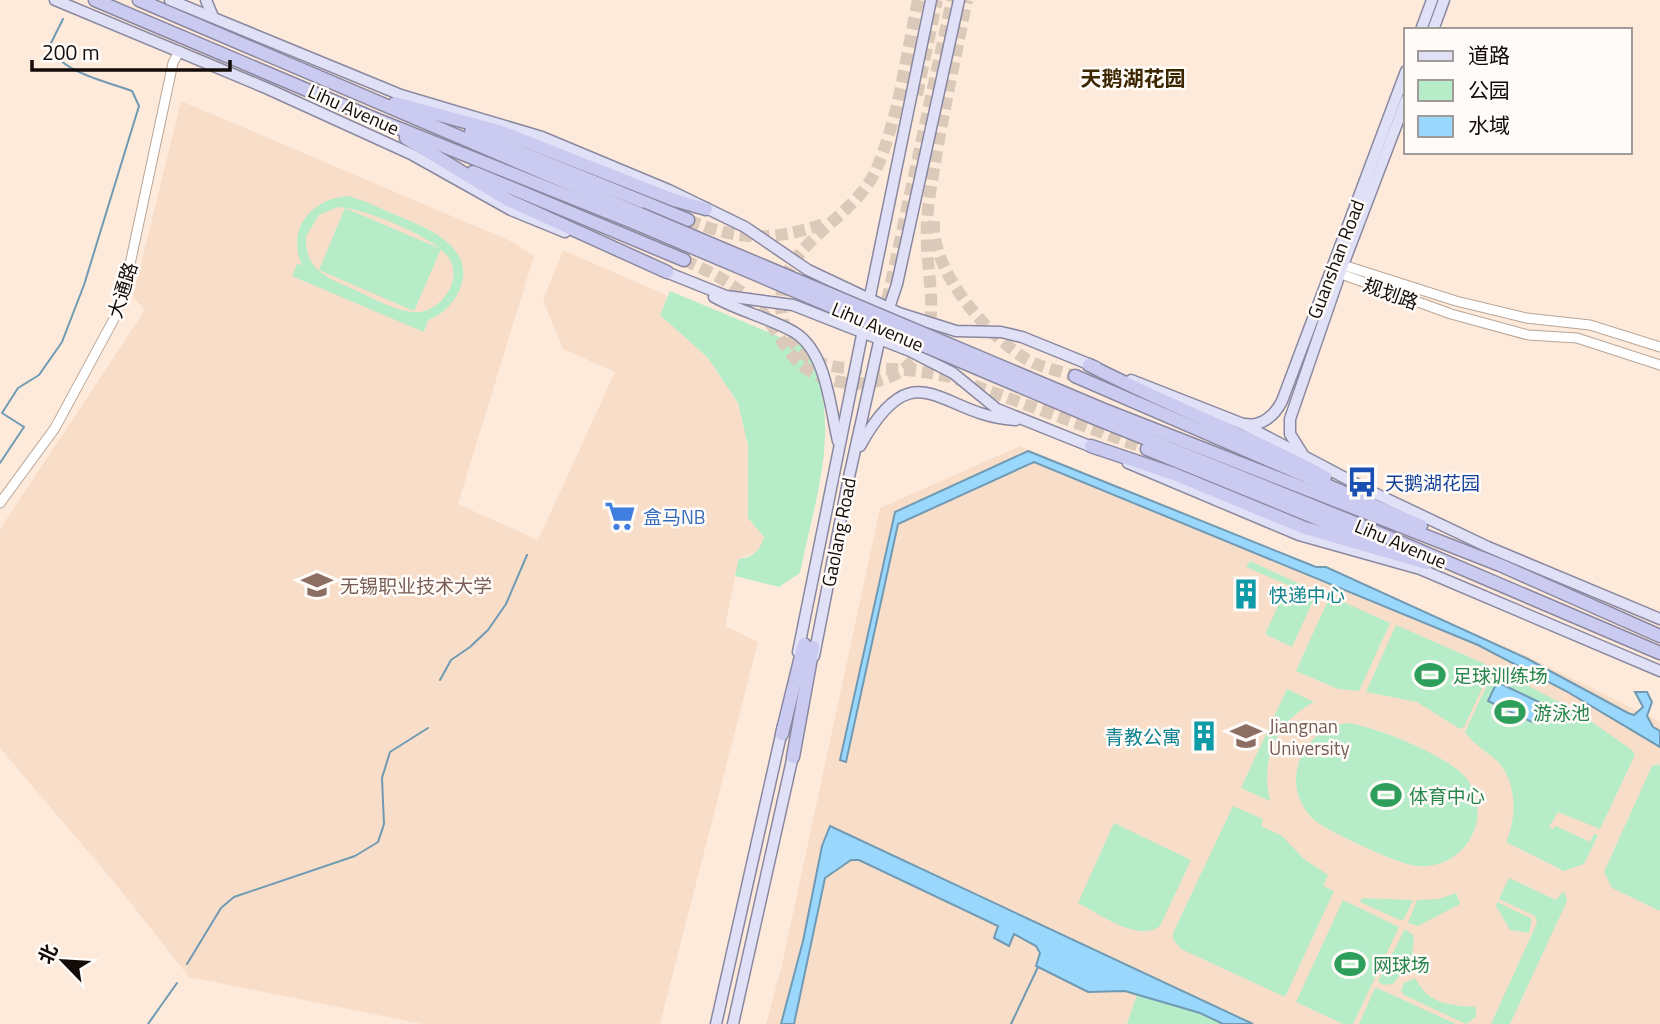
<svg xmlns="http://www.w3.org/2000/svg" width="1660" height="1024" font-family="'Titillium Web','Noto Sans SC',sans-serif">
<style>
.built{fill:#f8dec9}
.green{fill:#b6ecc8;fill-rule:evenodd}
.water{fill:#99d7fd;stroke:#709ab3;stroke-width:2}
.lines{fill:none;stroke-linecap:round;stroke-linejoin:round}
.stream{stroke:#709ab3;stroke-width:2}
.highway-tunnel{stroke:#dbc9ba;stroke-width:12;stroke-dasharray:12 6;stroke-linecap:butt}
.minor-casing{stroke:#b8a596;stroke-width:11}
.major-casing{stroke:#8a88a0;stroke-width:13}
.highway-casing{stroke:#8a88a0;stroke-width:15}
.minor{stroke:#fff;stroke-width:9}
.major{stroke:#e0e0f7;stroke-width:10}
.highway{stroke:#cbcbf2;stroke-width:12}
.highway-bridge-casing{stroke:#8a88a0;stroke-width:15;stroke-linecap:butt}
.highway-bridge{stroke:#cbcbf2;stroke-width:12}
.labels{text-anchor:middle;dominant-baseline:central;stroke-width:5;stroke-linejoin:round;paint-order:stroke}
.street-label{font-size:19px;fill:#120b07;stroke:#fffbf8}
.transit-label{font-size:19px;fill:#164399;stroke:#fffbf8;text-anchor:start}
.shop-label{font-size:19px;fill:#366cbe;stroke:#fffbf8;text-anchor:start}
.education-label{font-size:19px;fill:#785e54;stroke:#fffbf8;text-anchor:start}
.culture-label{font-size:19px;fill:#0d838f;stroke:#fffbf8;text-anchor:start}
.leisure-label{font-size:19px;fill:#27864d;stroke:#fffbf8;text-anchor:start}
.neighbourhood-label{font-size:21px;font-weight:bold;fill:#3b2600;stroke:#fffbf8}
</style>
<rect width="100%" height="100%" fill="#feeada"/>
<g class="built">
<path d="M181 101 513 242 534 256 458 504 538 540 615 372 563 349 543 300 563 250 668 296 660 315 708 358 738 403 748 445V518L764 537 759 551 739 559 725 626 758 642 660 1024H422L189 977 119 888 0 748V529L145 310 133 297Z"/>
<path d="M1020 446 1374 590 1527 656 1660 722V1024H766L781 969 880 508Z"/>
</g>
<g class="green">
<path d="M348 196C364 200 379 208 394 214 424 227 479 246 459 291 453 304 442 315 428 320L424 332 292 276 297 264 302 265C286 229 311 199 348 196ZM338 207C363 208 436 237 449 258 464 282 438 316 411 312 389 309 366 294 346 286 322 276 304 265 306 236L319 215Z"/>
<path d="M345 208 441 249 414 311 319 270Z"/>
<path d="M670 291 804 347C846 418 815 497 800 573L779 587 735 576 739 559C755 557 759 551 764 537L748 518V445L738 403 708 358 660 315Z"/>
<path d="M1250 561 1317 592 1292 647 1265 634 1288 585 1246 567Z"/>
<path d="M1330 596 1390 623 1359 691 1338 689 1296 671Z"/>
<path d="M1396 625 1492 667 1464 727 1460 729 1417 702 1366 692Z"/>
<path d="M1495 668 1576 711 1632 750 1635 755 1600 829 1558 812 1549 827 1553 829 1556 826 1590 842 1594 834 1598 835 1584 864 1564 871 1506 842C1517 819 1517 782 1498 762 1488 752 1474 745 1465 732Z"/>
<path d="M1287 689 1314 702C1276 722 1260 759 1270 801L1241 788Z"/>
<path d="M1348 723C1376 727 1450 756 1467 779 1498 822 1457 878 1407 864 1389 859 1324 830 1312 818 1278 783 1302 728 1348 723Z"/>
<path d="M1658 764 1660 766V911L1612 888 1604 872 1652 766Z"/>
<path d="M1233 806 1263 819 1261 826 1282 836 1304 859 1328 875 1323 886 1334 891 1285 997 1181 949 1173 939V933Z"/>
<path d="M1114 823 1191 860 1160 926C1138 943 1100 914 1078 903Z"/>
<path d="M1509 878 1556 900 1564 891 1567 901 1510 1024H1491L1537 923 1535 916 1499 899Z"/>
<path d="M1456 893 1460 904 1418 926 1408 923 1417 900 1439 899Z"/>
<path d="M1362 898 1413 900 1404 919 1400 920 1360 902Z"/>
<path d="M1343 900 1399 927 1353 1024H1343L1296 1002Z"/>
<path d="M1497 902 1532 919 1529 933 1510 930 1496 906Z"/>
<path d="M1405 929 1414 936 1411 968 1404 970 1393 984 1383 985 1378 981Z"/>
<path d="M1415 978C1429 1005 1449 1005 1476 1007V1017L1466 1024 1404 995 1401 991 1404 983Z"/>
<path d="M1375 988H1377L1456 1024H1359Z"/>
<path d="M1137 995 1200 1013 1223 1024H1127Z"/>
</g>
<g class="water">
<path d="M1028 451 1316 567H1326L1526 658 1628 713 1634 715 1643 707 1635 692H1647L1652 702 1647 716 1653 727 1660 731V747L1566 691 1478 645 1034 462 898 524 846 762 840 760 895 512Z"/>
<path d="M1497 682 1541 703 1532 722 1488 701Z"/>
<path d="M830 826 1253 1024H1223L1200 1013 1125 991 1088 992 1036 966 1040 953 1036 946 1014 934 1009 946 994 938 998 926 859 860H851L825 878 794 1024H781L803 941 822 846Z"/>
</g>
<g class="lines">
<g class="stream">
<path d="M0 463 24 427 2 413 18 388 39 375 62 342 84 285 139 106 132 91C108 82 58 72 50 45L63 19"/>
<path d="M440 680 451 660 470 647 488 630 506 604 527 555"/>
<path d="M187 964 221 908 234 897 355 856 378 842 384 824 382 778 390 752 428 728"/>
<path d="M148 1024 177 983"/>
<path d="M1011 1024 1038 967"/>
</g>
<g class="highway-tunnel">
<path d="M918 0C906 56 899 117 876 170 852 224 771 245 782 315 784 330 793 347 805 355 831 373 864 367 893 369 913 370 931 373 951 377L1147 449"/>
<path d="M917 95 937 0"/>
<path d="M688 220C739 241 772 241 824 224"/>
<path d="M934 221C930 270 988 337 1028 360 1042 368 1060 371 1075 376"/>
<path d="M684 260C713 273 741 287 762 312 781 335 789 362 817 375 853 391 900 385 921 350 939 318 928 280 927 246 925 214 932 182 937 151 946 100 957 50 967 0"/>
<path d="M887 301 952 0"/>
</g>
<g class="minor-casing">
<g id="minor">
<path d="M1337 267 1343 265 1456 301 1526 318 1590 325 1660 347"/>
<path d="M1336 272 1451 314 1528 335 1577 338 1660 365"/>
<path d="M0 503 55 428 115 317 129 269 173 63 179 51"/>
</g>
</g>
<g class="major-casing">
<g id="major">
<path d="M55 0 266 88 411 154 511 210 565 232"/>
<path d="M170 0 401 95 542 137 669 190 745 227 808 270 899 313 956 331 1001 332 1022 337 1096 367"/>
<path d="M206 0 213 17"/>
<path d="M1421 30 1432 0"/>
<path d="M1433 30 1444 0"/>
<path d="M661 270 726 296 793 305 910 351 953 373 997 409 1097 449"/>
<path d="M714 297C739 311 769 318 794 332 827 352 830 408 838 441"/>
<path d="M868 306 931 0"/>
<path d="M887 314 897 284 959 0"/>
<path d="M1131 380 1243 424 1368 490 1488 547 1660 619"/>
<path d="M1245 424C1262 427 1275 415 1282 401L1406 71"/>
<path d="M860 446C916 345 941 417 1016 420"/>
<path d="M1302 453 1290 434V419L1343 265 1406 100"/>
<path d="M1128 463 1299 535 1420 569 1660 671"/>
<path d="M798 652 864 325"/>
<path d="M814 656 849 477 881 333"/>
<path d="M716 1024 783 726"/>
<path d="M733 1024 794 751"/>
</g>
</g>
<g class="highway-casing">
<g id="highway">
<path d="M95 0 373 118 635 223"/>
<path d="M139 0 640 214"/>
<path d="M395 103 502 132 674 200 706 209"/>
<path d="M471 132 688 220"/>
<path d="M406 138 508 200 667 272"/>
<path d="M473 172 684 260"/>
<path d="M1089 365C1166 405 1248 435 1325 477"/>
<path d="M1075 376 1421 526"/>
<path d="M1102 409 1500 565 1660 636"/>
<path d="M1097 419 1360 525 1660 653"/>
<path d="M1091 446 1174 474 1305 528 1427 563"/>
<path d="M1147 449 1367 539"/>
<path d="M782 734 804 644"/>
<path d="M793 757 813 647"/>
</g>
</g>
<use href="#minor" class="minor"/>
<use href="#major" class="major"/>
<use href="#highway" class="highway"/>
<g class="highway-bridge-casing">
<g id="highway-bridge">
<path d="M640 214 1102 409"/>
<path d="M635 223 1097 419"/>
</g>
</g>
<use href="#highway-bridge" class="highway-bridge"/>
</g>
<defs>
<g id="bus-bare" transform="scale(2.415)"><path d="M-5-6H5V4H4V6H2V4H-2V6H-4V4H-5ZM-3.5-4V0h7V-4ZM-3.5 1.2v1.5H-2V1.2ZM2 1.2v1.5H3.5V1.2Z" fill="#1a4fb4" stroke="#fffbf8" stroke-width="2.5" paint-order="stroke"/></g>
<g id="supermarket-bare" transform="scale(2.415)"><path d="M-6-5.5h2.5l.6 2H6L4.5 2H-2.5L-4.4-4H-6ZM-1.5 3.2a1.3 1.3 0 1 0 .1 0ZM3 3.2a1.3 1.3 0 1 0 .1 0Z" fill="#3f7fe0" stroke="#fffbf8" stroke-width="2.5" paint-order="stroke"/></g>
<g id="university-bare" transform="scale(2.415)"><path d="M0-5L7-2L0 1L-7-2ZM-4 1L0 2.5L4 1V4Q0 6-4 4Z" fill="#8d6e63" stroke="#fffbf8" stroke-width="2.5" paint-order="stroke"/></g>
<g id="building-bare" transform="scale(2.415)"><path d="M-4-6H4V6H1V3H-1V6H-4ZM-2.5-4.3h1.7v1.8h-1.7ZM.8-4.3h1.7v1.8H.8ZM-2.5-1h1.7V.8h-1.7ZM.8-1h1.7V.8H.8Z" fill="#0f9aa8" stroke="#fffbf8" stroke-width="2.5" paint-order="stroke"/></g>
<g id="stadium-bare" transform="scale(2.415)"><path d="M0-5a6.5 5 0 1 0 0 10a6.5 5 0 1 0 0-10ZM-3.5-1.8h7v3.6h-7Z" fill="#2e9e5b" stroke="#fffbf8" stroke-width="2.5" paint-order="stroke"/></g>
</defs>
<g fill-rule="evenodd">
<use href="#bus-bare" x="1362" y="482"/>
<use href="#supermarket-bare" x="620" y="516"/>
<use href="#university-bare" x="317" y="585"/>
<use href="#building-bare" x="1246" y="594"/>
<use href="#stadium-bare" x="1430" y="675"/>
<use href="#stadium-bare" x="1510" y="712"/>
<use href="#building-bare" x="1204" y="736"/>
<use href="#university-bare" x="1246" y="736"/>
<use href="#stadium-bare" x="1386" y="795"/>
<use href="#stadium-bare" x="1350" y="964"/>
</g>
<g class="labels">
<g class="street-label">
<text transform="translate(354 109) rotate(24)">Lihu Avenue</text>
<text transform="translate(1335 259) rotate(-69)">Guanshan Road</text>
<text transform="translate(122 290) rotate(-73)">大通路</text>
<text transform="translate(1391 293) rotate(20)">规划路</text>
<text transform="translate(878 326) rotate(23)">Lihu Avenue</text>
<text transform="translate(838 532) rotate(-79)">Gaolang Road</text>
<text transform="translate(1401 543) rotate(23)">Lihu Avenue</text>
</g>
<g class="transit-label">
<text x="1385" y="482">天鹅湖花园</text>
</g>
<g class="shop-label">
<text x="643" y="516">盒马NB</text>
</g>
<g class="education-label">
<text x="340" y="585">无锡职业技术大学</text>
<text x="1269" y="725">Jiangnan<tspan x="1269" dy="22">University</tspan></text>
</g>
<g class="culture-label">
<text x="1269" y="594">快递中心</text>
<text x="1181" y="736" text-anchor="end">青教公寓</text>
</g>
<g class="leisure-label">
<text x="1453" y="675">足球训练场</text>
<text x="1533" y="712">游泳池</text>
<text x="1409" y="795">体育中心</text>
<text x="1373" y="964">网球场</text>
</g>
<g class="neighbourhood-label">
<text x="1133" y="78">天鹅湖花园</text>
</g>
</g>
<rect x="1404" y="28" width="228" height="126" fill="#fffbf8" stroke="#a09b98" stroke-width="2"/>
<rect x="1418" y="51" width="35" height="10" fill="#e0e0f7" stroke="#a09b98" stroke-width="2"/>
<text x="1468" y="63" font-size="21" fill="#120b07">道路</text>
<rect x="1418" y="80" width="35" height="21" fill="#b6ecc8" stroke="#a09b98" stroke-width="2"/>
<text x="1468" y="98" font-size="21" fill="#120b07">公园</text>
<rect x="1418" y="116" width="35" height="21" fill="#99d7fd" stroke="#a09b98" stroke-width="2"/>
<text x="1468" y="133" font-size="21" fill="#120b07">水域</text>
<g transform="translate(63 961) rotate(295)" stroke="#fffbf8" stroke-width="5" paint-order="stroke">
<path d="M0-5L12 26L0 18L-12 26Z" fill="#120b07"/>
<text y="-10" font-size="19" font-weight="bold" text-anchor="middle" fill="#120b07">北</text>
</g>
<path d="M32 60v10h198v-10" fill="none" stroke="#120b07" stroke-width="3.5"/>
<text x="42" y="60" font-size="21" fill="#120b07" stroke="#fffbf8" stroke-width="5" paint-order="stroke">200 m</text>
</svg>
